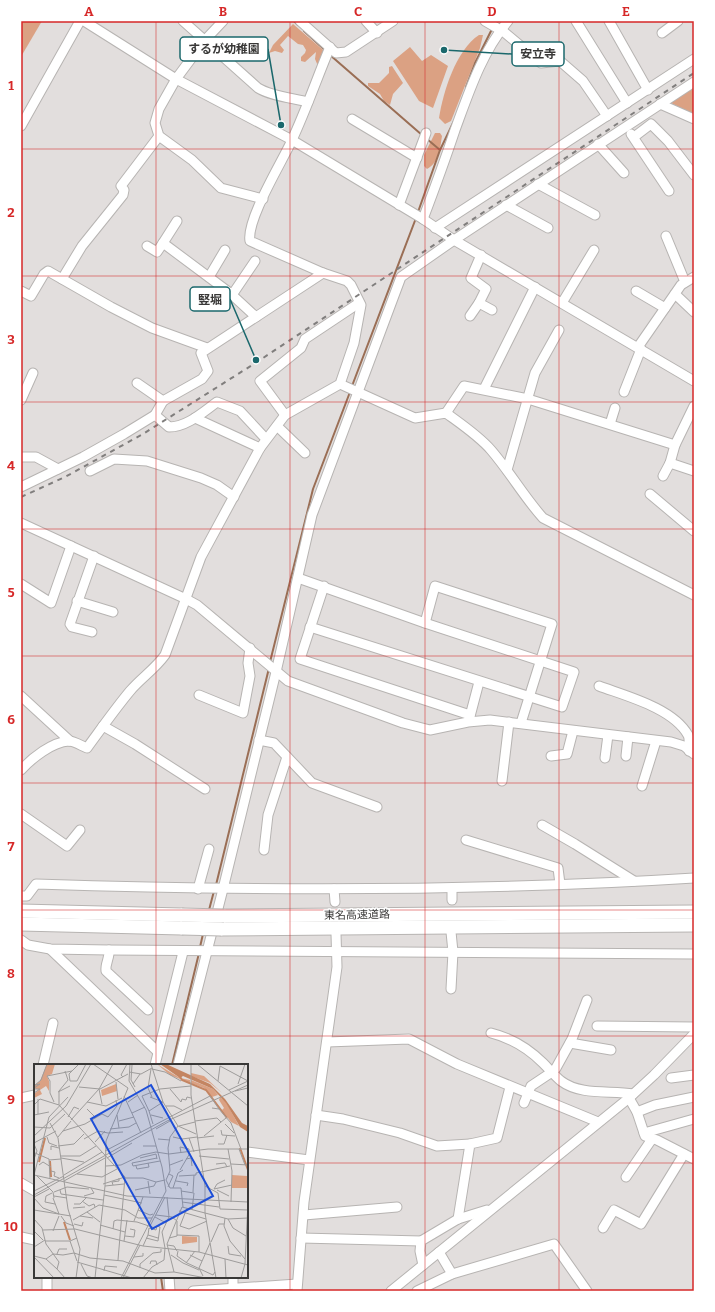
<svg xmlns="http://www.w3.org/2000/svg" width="715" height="1312" font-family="Bitter,'Noto Sans JP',serif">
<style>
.green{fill:#dba183}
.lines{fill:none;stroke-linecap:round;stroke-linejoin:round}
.stream{stroke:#9a6e55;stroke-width:2}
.minor-casing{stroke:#b7b4b2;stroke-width:11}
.highway-casing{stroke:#b7b4b2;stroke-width:15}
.minor{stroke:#fff;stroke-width:9}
.highway{stroke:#fff;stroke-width:13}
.rail{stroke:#807e7d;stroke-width:2;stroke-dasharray:5 5;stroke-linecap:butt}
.highway-bridge-casing{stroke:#b7b4b2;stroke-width:15;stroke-linecap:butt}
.highway-bridge{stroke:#fff;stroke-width:13}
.grid{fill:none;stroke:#d62828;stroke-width:1;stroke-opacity:0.55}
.labels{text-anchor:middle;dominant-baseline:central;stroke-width:3;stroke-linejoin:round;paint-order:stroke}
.street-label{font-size:11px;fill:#393837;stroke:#fff}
.inset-river{fill:none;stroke:#c48562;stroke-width:2}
.inset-road{fill:none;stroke:#9e9c9b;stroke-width:1}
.view{fill:#1d4ed8;fill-opacity:0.15;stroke:#1d4ed8;stroke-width:2}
.inset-edge{fill:none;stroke:#393837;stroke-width:2}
.leader{fill:none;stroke:#1b686c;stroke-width:1.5}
.callout-dot{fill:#1b686c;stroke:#fff;stroke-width:1.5}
.callout{fill:#fff;stroke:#1b686c;stroke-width:1.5}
.callout-label{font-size:12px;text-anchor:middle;font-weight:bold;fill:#393837}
.neatline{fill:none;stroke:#d62828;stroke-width:1.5}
.grid-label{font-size:13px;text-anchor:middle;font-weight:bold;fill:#d62828}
</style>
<rect width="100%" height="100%" fill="#e2dedd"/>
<g class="green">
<path d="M21 21H42L22 55 21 54Z"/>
<path d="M293 24 323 50V54L318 66 315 59 316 52 305 62 301 61V57L305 53 306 50 303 45 298 44 288 36 280 45 284 50 282 53 275 51 269 53 273 45Z"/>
<path d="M479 35H483L480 48 451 121 445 124 439 118C443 92 456 50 479 35Z"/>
<path d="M410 47 422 61 431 55 448 66 433 108 419 101 393 61Z"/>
<path d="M392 66 403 83 393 94 390 105 384 101 380 94 368 86V83H379L389 73V67Z"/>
<path d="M694 88V115L669 102Z"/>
<path d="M435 133H440L442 136C440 148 439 163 427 169L424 166V155Z"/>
</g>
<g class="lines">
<g class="stream">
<path d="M294 21 298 25"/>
<path d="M304 31 326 51"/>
<path d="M330 55 422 135"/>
<path d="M466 87 475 63 492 29"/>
<path d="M427 139 440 150"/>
<path d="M418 212 440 150 454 121"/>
<path d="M352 386 416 218"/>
<path d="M270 662 313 489 350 392"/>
<path d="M216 885 269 668"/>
<path d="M209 910 214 891"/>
<path d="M200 947 203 934"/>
<path d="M172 1065 199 953"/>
<path d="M161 1277 163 1291"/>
</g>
<g class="minor-casing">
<g id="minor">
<path d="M84 21 176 79 292 140 423 219 454 240 694 381"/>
<path d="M183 21 258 88C271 96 292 98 308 102"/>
<path d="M223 21 205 40 176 79 159 109 155 123 159 136 192 160 221 188 263 199"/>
<path d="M300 21 336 53 346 52 393 21"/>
<path d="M366 21 377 33"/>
<path d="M485 21 504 32 541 63 560 61 583 81 607 116"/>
<path d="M576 21 627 103"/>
<path d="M609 21 648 90"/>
<path d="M662 33 678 21"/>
<path d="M660 104 694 119"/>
<path d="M352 119 417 158"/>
<path d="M21 126 80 21"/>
<path d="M631 134 669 191"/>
<path d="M634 137 651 124 668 141 694 175"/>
<path d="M598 144 624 173"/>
<path d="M538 184 595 215"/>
<path d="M399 205 426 133"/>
<path d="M506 205 548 228"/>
<path d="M423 219C434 190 445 160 455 130 469 92 482 52 508 21"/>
<path d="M177 221 163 243 230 293 256 317"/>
<path d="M435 228 694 59"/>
<path d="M666 236 685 282"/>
<path d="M147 246 157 252 163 243"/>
<path d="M481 255 471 278 486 289 479 303 492 310"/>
<path d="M209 277 225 250"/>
<path d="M62 279 82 246 123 195 124 190 121 186 159 136"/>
<path d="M21 291 31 296 44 274 48 271 111 307 152 328 207 348"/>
<path d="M636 291 665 308"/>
<path d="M675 294 694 312"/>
<path d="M232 295 255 261"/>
<path d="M562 303 594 250"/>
<path d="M470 316 479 303"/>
<path d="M638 347 681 285 694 277"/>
<path d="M137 383 163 401 202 379 208 371 201 353 323 273"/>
<path d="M340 384 415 418 446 413C461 424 479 436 491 450 510 472 524 497 543 518L694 595"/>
<path d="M484 389 535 287"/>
<path d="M624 392 641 349"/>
<path d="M21 400 33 373"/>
<path d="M446 413 464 386 528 399 675 445"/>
<path d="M155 415 169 427C187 427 203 412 217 402L240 411 266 439"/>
<path d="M285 415 260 381 301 348 305 339 359 303"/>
<path d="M195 418 260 448"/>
<path d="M610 424 615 408"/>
<path d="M277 426 305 453"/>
<path d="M21 457H36L58 469"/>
<path d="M670 463 694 471"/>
<path d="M507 470 535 373 559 330"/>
<path d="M90 471 114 459 147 461 201 478 217 485 234 497"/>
<path d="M663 476 670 463 675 445 694 406"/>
<path d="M21 487 83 457 124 434 155 415 163 401"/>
<path d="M650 494 694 531"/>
<path d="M21 523 186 599 197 605 288 681 403 723 430 730 468 722 490 720 671 742 684 746 694 754"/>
<path d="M298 578 425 623 574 672 562 707 310 627"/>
<path d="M21 584 51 603 71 546"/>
<path d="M324 586 300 659 470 715"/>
<path d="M77 601 113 612"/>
<path d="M425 623 435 586 552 624 521 723"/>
<path d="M92 632 72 627 70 624 94 556"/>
<path d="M599 686C626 696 673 708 688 735 690 739 689 746 689 751"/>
<path d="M199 695 243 713 250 676 248 663 250 648"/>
<path d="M21 696 70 741"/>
<path d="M469 720 479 682"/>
<path d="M103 726 135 744 205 789"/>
<path d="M259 740 274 743 312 783 377 807"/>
<path d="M551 756 567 754 573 731"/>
<path d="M626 756 628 737"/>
<path d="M605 758 608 735"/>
<path d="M21 770C32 758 52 742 69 741 74 741 82 746 87 748 101 729 115 709 130 691 141 678 155 669 165 655L201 557 260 448 285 415 340 384 354 343 361 305 351 285 347 281 323 273 250 241C246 220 282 162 292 140 306 110 317 78 330 47"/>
<path d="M502 781 509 722"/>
<path d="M642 786 656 741"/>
<path d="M21 814 67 846 80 830"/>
<path d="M542 825 575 844 634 881"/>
<path d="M466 840 558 868 560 884"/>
<path d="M264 850 268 815 287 757"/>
<path d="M198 889 209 849"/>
<path d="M334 889 335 902"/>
<path d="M21 896H27L36 884C256 891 475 892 694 878"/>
<path d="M452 900V888"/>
<path d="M21 940 28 945 50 949 109 950 694 954"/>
<path d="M50 949 158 1052"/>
<path d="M109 950C110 958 105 963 106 971L148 1010"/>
<path d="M451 989 453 952 451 932"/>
<path d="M597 1026 694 1027"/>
<path d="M491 1033C511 1038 528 1048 543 1063 549 1069 555 1076 561 1081 581 1096 611 1090 633 1094"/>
<path d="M327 1042 409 1039 457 1064 598 1122"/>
<path d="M570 1043 611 1050"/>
<path d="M43 1065 53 1023"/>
<path d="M155 1065 183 952"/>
<path d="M178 1065 223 889 276 672 312 515 401 277 454 240 694 82"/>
<path d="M671 1078 694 1075"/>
<path d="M21 1098 35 1095"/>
<path d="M629 1098 637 1112 645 1136 657 1140 694 1159"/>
<path d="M524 1103 531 1086 552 1072 556 1068 572 1039 587 1000"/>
<path d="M637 1112 655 1105 694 1097"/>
<path d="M316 1115 343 1119 400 1133 437 1146 470 1144"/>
<path d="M644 1133 694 1119"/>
<path d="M247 1152 309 1160"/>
<path d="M626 1177 652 1139"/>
<path d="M21 1183 35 1191"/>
<path d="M304 1215 397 1207"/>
<path d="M458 1219 470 1144 497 1138 510 1087"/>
<path d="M603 1228 614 1210 641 1224 684 1154"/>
<path d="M21 1237 35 1240"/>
<path d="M301 1238 421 1241"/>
<path d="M439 1252 452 1274"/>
<path d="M423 1265 420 1251 421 1241 458 1219 487 1210"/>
<path d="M169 1277 170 1291"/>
<path d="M233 1277V1288"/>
<path d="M47 1291V1277"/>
<path d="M193 1291 297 1284"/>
<path d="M297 1291 304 1202 337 967 336 934"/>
<path d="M391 1291 629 1098 654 1075 694 1034"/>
<path d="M417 1291 452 1274 554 1244 587 1291"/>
</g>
</g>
<g class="highway-casing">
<g id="highway">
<path d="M21 911 182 915"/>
<path d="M224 916 694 912"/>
<path d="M21 924 182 928"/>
<path d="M221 929 694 925"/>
</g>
</g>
<use href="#minor" class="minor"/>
<use href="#highway" class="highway"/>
<path class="rail" d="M21 497 65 477 143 434 257 362 694 73"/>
<g class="highway-bridge-casing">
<g id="highway-bridge">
<path d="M182 915 224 916"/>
<path d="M182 928 221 929"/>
</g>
</g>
<use href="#highway-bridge" class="highway-bridge"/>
</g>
<path class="grid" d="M156 21V1065M290 21V1291M425 21V1291M559 21V1291M21 149H694M21 276H694M21 402H694M21 529H694M21 656H694M21 783H694M21 910H694M21 1036H694M21 1163H35M247 1163H694M156 1277V1291"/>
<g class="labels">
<g class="street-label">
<text transform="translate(357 915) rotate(-1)">東名高速道路</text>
</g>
</g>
<g transform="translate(34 1064)">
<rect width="214" height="214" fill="#e2dedd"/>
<path d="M13 0H21L18 10 13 12 15 17V27L12 22 6 26 8 30 0 34V30L5 26 0 24 1 21 6 17ZM123 0 146 14 156 16V19L136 11ZM157 9 170 12 188 29 176 19 157 12ZM157 16 179 25 184 31 178 33 170 24 157 19ZM82 20 83 27 68 32 67 26ZM186 33 192 38 205 62 197 58 188 46 190 44 185 36ZM198 111 213 112V124H198ZM148 172 163 173V178L148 180Z" fill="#dba183"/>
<path d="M126 0H132L176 20 191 35 208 59 214 62V68L206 63 192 39 179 25 149 12 146 14Z" fill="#c48562"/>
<path class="inset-river" d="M145 11 148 16 172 26 193 54M206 84 214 106M16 97 17 113M5 98 11 74M30 158 36 176"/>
<path class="inset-road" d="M45 0 35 10 36 17H43L52 0M59 0 94 24 72 77 71 122 61 214M117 0 129 38M157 0V31L171 122V149L182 214M163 0 214 42M98 1 97 16 101 23M186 2 214 17M117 5 114 24 118 33M118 5 131 8 147 17M95 8 107 10 118 4M89 13 87 11 93 0M184 17 186 2M82 18 84 35M99 20 106 10M204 20 211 0M45 23 66 25 94 10M0 24 6 20 1 21 7 16 13 0M65 25 68 40M136 25 147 38 148 35 152 36 153 33 157 34M195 26 214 17M201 27 214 24M24 28 36 22M0 29 6 25H0M90 32 107 69M116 33 129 38 144 62 162 70M4 35V50M20 38 16 29V17L13 12 38 7M53 38 72 42 88 34M94 38 104 31M0 41 6 35 25 41 91 113 84 196M25 41V27L34 16 31 7M132 42H140L148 46M178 44 185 45 197 59 207 85M53 45 62 54M115 47 108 32 126 25 157 22M98 49 111 43M0 51 15 48M83 51 85 64M117 51 129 54M34 53 40 43 45 45M37 56 65 25 79 0M85 57 100 53M161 57 183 54 187 58M16 59 24 74 34 145 46 185 42 214M119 60 115 47 129 38M191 60 200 69M144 62 136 73 134 84 136 107 132 116 136 124H147L149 143M145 62 161 58M0 63 16 64 31 50M76 65 95 63 102 59M122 65 136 57M187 66 188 71 201 72M29 67 51 60 68 50 74 53 83 42 82 36M74 69 89 68M0 72 32 42 57 0M170 72 192 54M13 73 15 79 23 82M24 73 37 57M139 73 148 75 163 73M155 74 160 88M163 74 180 72M50 75 64 67 74 69M124 75 136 76M61 78 71 67M0 79 22 67M0 80 3 87 0 95M184 80H190L193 71M24 82 40 80 50 70M109 82H122M194 85 198 107 197 138M205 85 211 101M17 86V82L25 84M71 87 176 32 185 45M1 89 15 95 16 115M147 89 146 83 155 85V89M27 92H46L62 82M165 92 195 95M27 94 50 98M73 94 98 79M106 94 122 90 123 95M123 94 98 99 99 102 126 97M152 95 157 94 158 102M15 96 27 95M182 100 191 99 193 103M197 100 214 101M5 101 9 98 17 103M136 101 149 96M72 102 87 101 108 91 122 88 135 90 174 85H214M102 102 103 105 115 103 114 99M146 106 156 89M17 107 21 108 20 112 25 114M43 110 68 113 83 105M0 111 93 132 214 138M0 111 15 53 34 33M30 111 68 88M3 112 19 128 20 134M145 112 162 111V109L196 102M91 114H109L122 118 131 116M30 117 71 94M114 117 116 130M142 117 154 119 153 122M69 120 91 113M79 121 78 118 85 117V114M71 122 90 120M171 122 184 129 186 145 214 146M134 123 139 112 135 110M139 124 144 109 149 106M180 125 198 121M180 125 183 120 191 116M26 126 27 130 69 136M101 126 120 122 122 118M183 126 195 132M0 127 30 112M147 127 160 129 158 146M20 128 33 123 55 125M159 128 160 111M18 129 12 132 11 138 21 140M0 131 133 57 214 21M70 131 108 139M20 132 33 134M50 132 60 129 57 124M0 133 15 125M0 134 9 144 25 150M19 134 25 150M48 137 55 142 60 140 61 143M148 138 185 143M40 140H46L53 133M39 144 51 143M153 144 146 162 155 165 173 157M0 146 37 152M104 146 116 151 119 150M145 147 172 155M53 148 66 158M122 151 138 153 143 157V172L135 174M27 152 32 159 40 162M46 152 59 154M121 153 132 159M191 154 190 162 196 177 211 195M0 155 8 164 12 180 25 198 23 205 31 214M194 155 199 164 212 172M39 156 65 141 91 146 104 154H118M100 157 109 133M40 160 48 162 49 158M66 161 91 168M116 162 131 133M79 165 80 157 83 156 103 158 121 164M9 166 41 165 109 182 165 188 214 201M0 167 9 176M19 167 25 152M114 171 115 164 122 166M143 171 165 172V188M91 172 100 173 101 166 96 165M112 174 124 177 126 163 123 162 122 166M11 177H36L43 174M36 177 43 197M90 177 93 156M177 178 185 160H190M133 181 140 182 143 187M109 182 114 171 124 174M194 182 195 190 207 192M0 183 11 176M144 187 143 192 153 199 179 211 181 208M23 190 25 185H33M137 191 149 199 165 206M156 191 168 197M0 192 12 195 23 205M0 193 20 214M100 193 109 192V189M12 195 19 190 29 191 40 189 56 194 89 197 121 209 140 208 172 214M191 195 192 214M43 198 98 214M152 199 161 187M47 200 53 212 59 214M116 200 117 197H122L123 201M106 204V200L119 189 127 188V185M70 207 71 202 83 203M140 208 133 180 148 143 194 155 214 154M169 212 165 204 176 179M87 214 132 127 128 103 112 46 95 17 96 0M89 214 106 181M109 214 118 203 130 196 131 184 128 168 135 153 133 133M207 214 211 200 214 137"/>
<path class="view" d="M117 21 179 132 118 165 57 55Z"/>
<rect width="214" height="214" class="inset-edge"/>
</g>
<path class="leader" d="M281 125L268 49M444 50L512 54M256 360L230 299"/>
<g class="callout-dot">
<circle cx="281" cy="125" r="4"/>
<circle cx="444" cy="50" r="4"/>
<circle cx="256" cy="360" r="4"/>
</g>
<g class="callout">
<rect x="180" y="37" width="88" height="24" rx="4"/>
<rect x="512" y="42" width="52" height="24" rx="4"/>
<rect x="190" y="287" width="40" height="24" rx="4"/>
</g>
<g class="callout-label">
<text x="224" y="53">するが幼稚園</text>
<text x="538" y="58">安立寺</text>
<text x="210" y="304">竪堀</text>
</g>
<rect width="715" height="1312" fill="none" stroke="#ffffff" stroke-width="44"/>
<rect x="22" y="22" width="671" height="1268" class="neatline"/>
<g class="grid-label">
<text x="89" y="16">A</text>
<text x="223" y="16">B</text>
<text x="358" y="16">C</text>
<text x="492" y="16">D</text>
<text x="626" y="16">E</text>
<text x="11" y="90">1</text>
<text x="11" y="217">2</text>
<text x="11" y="344">3</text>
<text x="11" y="470">4</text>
<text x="11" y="597">5</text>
<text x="11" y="724">6</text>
<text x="11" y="851">7</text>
<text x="11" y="978">8</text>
<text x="11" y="1104">9</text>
<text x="11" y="1231">10</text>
</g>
</svg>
